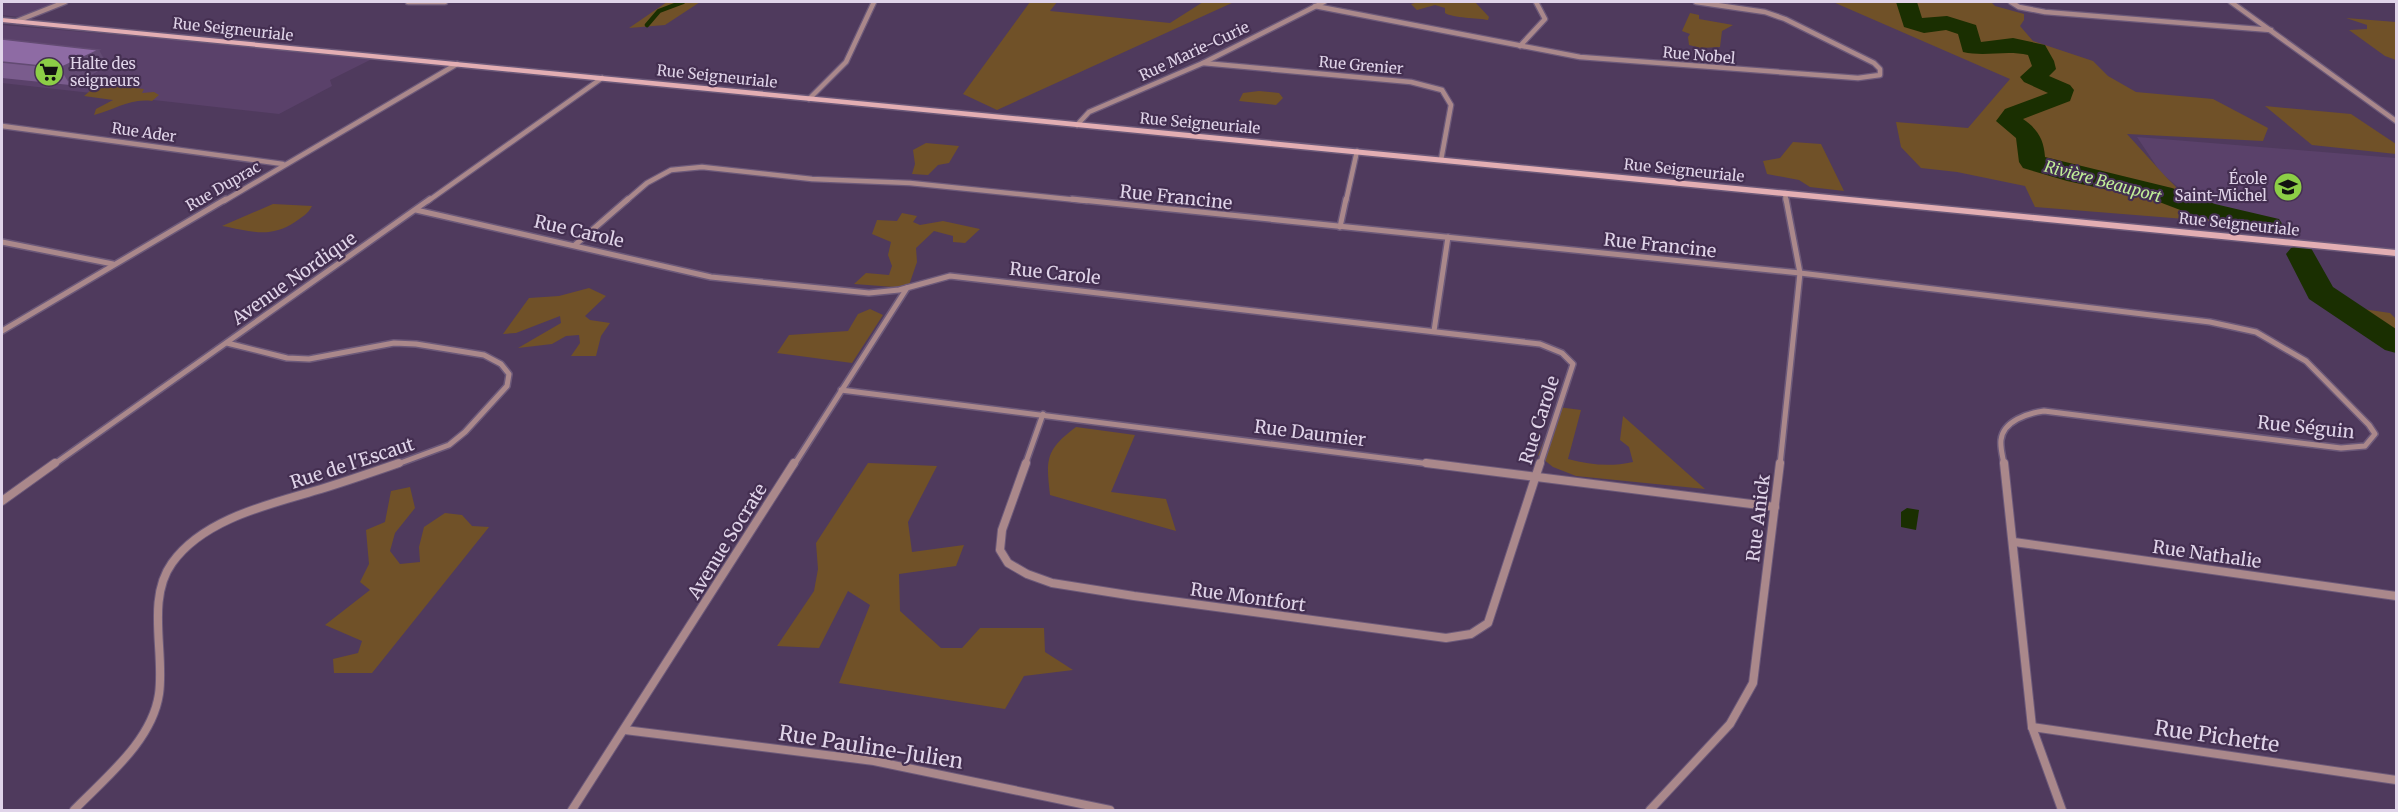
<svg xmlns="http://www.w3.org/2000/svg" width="2398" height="812" font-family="Merriweather,serif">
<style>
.built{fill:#5a416a}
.green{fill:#705128}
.water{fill:#1a2f01}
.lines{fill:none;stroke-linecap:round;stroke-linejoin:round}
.stream{stroke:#1a2f01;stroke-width:4.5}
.river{fill:#1a2f01;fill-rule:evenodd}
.street-far2-casing{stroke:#6c5979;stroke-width:7}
.street-far1-casing{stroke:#6c5979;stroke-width:8}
.street-casing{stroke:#6c5979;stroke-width:10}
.secondary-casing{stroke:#6c5979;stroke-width:3}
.street-far2{stroke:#aa888b;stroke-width:4.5}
.street-far1{stroke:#aa888b;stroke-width:5}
.street{stroke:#aa888b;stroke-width:8}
.secondary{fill:#e3aeb3;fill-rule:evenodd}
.wall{fill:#7a5c8d}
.shaded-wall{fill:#634b73}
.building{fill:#8e6ba4;stroke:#634b73;stroke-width:1.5}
.labels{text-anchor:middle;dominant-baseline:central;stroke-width:4.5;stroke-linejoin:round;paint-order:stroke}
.far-street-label{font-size:15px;fill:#e0d4e9;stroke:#442f51}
.far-poi-label{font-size:15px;fill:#e0d4e9;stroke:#442f51;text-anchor:start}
.far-water-label{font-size:16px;font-style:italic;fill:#c1f099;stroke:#442f51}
.street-label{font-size:18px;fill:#e0d4e9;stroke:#442f51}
.near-street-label{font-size:21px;fill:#e0d4e9;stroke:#442f51}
</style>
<rect width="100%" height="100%" fill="#4f3a5d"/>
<g class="built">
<path d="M2 2H57L20 17 2 15Z"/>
<path d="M2 25 376 57 330 80 332 86 279 114 2 83Z"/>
<path d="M2137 137 2396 158V253L2294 243 2280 224 2193 199 2161 173Z"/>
</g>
<g class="green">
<path d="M667 2H700L665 25 629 28Z"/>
<path d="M1030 2H1057L1050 11 1170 23 1203 2H1234L997 110 963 94Z"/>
<path d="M1419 2H1475L1489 17 1488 20C1478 18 1453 18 1445 13V8L1435 5 1417 10 1411 4Z"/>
<path d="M1833 2H1991L1995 6 2024 14V20L2020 26 2033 41 2093 61 2108 76 2136 92 2213 99 2268 128 2263 141 2127 134 2165 176 2210 221 2035 207 2025 186 1957 172 1921 168 1901 147 1896 122 1968 128 2010 79Z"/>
<path d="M1690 13 1699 15V19L1733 25 1722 31 1720 47 1701 48 1689 45 1688 37 1690 34 1682 31Z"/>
<path d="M2346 18 2396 22V60L2385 56 2349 30 2367 29V25Z"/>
<path d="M111 85 144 89 142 93 154 92 159 95 152 101C129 98 115 110 94 115L96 109 113 100 84 96 90 91Z"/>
<path d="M1259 91 1279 93 1283 98 1276 105 1239 101 1243 93Z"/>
<path d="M2265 106 2351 114 2396 144V154L2312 145Z"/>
<path d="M1793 142 1821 144 1844 191 1810 187 1799 180 1767 174 1763 161 1780 158Z"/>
<path d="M926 143 959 146 949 163 938 165 928 175 912 174 915 164 913 150Z"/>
<path d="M273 204 312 206C308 214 302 217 295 222 269 239 251 231 222 226Z"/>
<path d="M902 213 917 216 913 222 920 225 943 221 980 229 965 243 953 242V236L934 231 916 248 917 262 908 288 854 284 866 273 889 275 892 266 888 255 891 242 872 234 877 220 897 221Z"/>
<path d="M589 288 606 296 585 316 590 320 610 323 601 336 596 356H571L580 343 579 335 566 336 552 344 518 348 561 323 560 316 516 333 503 334 529 298 559 296Z"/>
<path d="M2356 308 2390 313 2396 319V351L2342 312Z"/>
<path d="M870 309 883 315 852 363 777 353 789 335 848 331 858 314Z"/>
<path d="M1558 407 1581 410 1568 459C1591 465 1610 467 1633 462L1629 447 1620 440 1623 416 1705 489 1576 476 1553 467 1538 455Z"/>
<path d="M1076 427 1135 435 1111 492 1166 499 1176 531 1050 495C1046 460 1045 450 1076 427Z"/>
<path d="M868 463 937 466 908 522 912 552 964 545 956 566 899 574 900 611 941 648H962L980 628H1044L1045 652 1073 670 1024 676 1005 709 839 683 870 605 848 591 819 648 777 646 814 591 818 569 816 543Z"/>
<path d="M410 487 415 508 395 533 390 551 400 564 420 562 419 547 424 527 445 513 462 515 472 526 489 527 372 673H334L333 659 358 653 362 641 325 625 370 590 360 582 369 564 366 530 385 522 391 491Z"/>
</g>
<path class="water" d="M1907 508 1919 510 1916 530 1901 527V512Z"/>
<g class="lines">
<path class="stream" d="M647 25 659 11 683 2"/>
<g class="river">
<path d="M1896 2H1917L1922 18 1947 16 1976 25 1981 42 2013 38 2045 45 2054 61 2056 69 2049 76 2070 85 2074 90 2070 101 2023 119C2038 129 2044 140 2045 157L2172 188 2215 204 2279 219 2283 225 2279 231 2269 234 2196 216 2154 200 2067 181 2023 168 2019 162 2016 138 1996 121 2005 109 2048 93 2024 82 2020 77 2032 66 2028 55C2006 50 1985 57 1963 52L1958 34 1946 30 1924 33 1904 27Z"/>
<path d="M2301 245 2311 248 2333 287 2396 329V353L2385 350 2309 299 2286 254 2291 248Z"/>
</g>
<g class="street-far2-casing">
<g id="street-far2">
<path d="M408 2H445"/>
<path d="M2011 2 2019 7 2045 12 2271 30"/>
<path d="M2231 2 2396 121"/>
<path d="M1315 6 1580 57 1858 78 1880 75V69L1874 63 1785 19 1765 12 1696 2"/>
<path d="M17 21 65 2"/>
<path d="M1520 46 1545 19 1536 2"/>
<path d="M1203 63 1411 82 1442 90 1451 105 1441 160"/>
<path d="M809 99 846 62 874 2"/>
<path d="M1077 125 1089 112 1203 63 1324 2"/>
<path d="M2 126 283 164"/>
<path d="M1785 193 1786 201"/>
<path d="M224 201 457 64"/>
<path d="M428 201 602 78"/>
<path d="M626 201 647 183 671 170 702 167 812 179 910 183 1087 201"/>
<path d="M1346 201 1357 151"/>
</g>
</g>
<g class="street-far1-casing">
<g id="street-far1">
<path d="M1072 199 1800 273 2210 322 2256 332 2306 361 2369 425 2375 434 2365 446 2341 448 2044 411C2028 413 2003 421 2001 440 2000 448 2003 457 2004 465"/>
<path d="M416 210 711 277 869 293 899 290 950 276 1540 344 1562 353 1573 364 1540 465"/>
<path d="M1340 227 1346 199"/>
<path d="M2 242 113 264"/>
<path d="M575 245 628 199"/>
<path d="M2 331 226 199"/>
<path d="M1434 331 1448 237"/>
<path d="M227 343 287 358 309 359 394 343 416 344 484 355 501 364 509 374 507 386 465 432 449 445 395 465"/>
<path d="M841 390 1438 465"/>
<path d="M53 465 430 199"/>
<path d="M794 465 907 288"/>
<path d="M1025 465 1043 414"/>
<path d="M1780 465 1800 273 1786 199"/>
</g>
</g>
<g class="street-casing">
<g id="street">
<path d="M1026 463 1002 530 1000 550 1008 563 1027 574 1052 583 1134 596 1446 638 1471 634 1488 623 1540 463"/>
<path d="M1426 463 1775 507"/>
<path d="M2004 463 2032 727 2062 810"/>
<path d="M2 501 55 463"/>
<path d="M2014 542 2396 596"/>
<path d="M2032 727 2396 780"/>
<path d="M625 730 874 761 1110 810"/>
<path d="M74 810C106 777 152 741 159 694 165 653 146 599 172 563 204 518 271 504 321 489 347 481 373 472 399 463"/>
<path d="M572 810 794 463"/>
<path d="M1650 810 1730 724 1753 683 1780 463"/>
</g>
</g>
<g class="secondary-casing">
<path id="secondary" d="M2 18 2396 250V256L2 22Z"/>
</g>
<use href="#street-far2" class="street-far2"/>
<use href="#street-far1" class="street-far1"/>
<use href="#street" class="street"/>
<use href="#secondary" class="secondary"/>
</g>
<path class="wall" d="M2 39 108 66 70 85 2 78Z"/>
<path class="shaded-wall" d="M99 50 108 66 70 85 60 68Z"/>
<path class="building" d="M2 39 99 50 60 68 2 62Z"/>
<defs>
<g id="supermarket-disc" transform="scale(1.5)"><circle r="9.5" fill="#8cce46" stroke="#442f51"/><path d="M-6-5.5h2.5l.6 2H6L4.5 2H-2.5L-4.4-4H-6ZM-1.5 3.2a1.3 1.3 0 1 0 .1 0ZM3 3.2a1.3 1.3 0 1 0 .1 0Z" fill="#111"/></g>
<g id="school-disc" transform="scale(1.5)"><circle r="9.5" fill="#8cce46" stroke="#442f51"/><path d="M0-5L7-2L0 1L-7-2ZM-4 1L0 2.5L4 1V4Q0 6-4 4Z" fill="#111"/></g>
</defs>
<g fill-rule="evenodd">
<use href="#supermarket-disc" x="49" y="72"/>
<use href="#school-disc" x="2288" y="187"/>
</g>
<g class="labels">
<g class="far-street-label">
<text transform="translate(233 29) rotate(6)">Rue Seigneuriale</text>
<text transform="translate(1194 51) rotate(-25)">Rue Marie-Curie</text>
<text transform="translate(1699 55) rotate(5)">Rue Nobel</text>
<text transform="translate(1361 65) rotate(5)">Rue Grenier</text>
<text transform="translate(717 76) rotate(6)">Rue Seigneuriale</text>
<text transform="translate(1200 123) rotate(5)">Rue Seigneuriale</text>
<text transform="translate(144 132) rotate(8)">Rue Ader</text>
<text transform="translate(1684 170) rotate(6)">Rue Seigneuriale</text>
<text transform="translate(223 186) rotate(-30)">Rue Duprac</text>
<text transform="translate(2239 224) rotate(6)">Rue Seigneuriale</text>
</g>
<g class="far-poi-label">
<text x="70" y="63">Halte des<tspan x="70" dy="17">seigneurs</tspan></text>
<text x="2267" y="178" text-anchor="end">École<tspan x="2267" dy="17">Saint-Michel</tspan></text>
</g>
<g class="far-water-label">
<text transform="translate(2103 181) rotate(15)">Rivière Beauport</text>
</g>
<g class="street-label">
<text transform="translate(1176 197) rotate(6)">Rue Francine</text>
<text transform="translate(579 231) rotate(13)">Rue Carole</text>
<text transform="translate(1660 245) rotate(6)">Rue Francine</text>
<text transform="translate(1055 273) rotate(6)">Rue Carole</text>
<text transform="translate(294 278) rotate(-35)">Avenue Nordique</text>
<text transform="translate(1539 420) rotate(-72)">Rue Carole</text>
<text transform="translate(2306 427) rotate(6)">Rue Séguin</text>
<text transform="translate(1310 433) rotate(7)">Rue Daumier</text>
<text transform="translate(352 463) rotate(-18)">Rue de l'Escaut</text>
<text transform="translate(1758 518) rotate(-83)">Rue Anick</text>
<text transform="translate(727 541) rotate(-58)">Avenue Socrate</text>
<text transform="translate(2207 554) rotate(8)">Rue Nathalie</text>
<text transform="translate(1248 597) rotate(8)">Rue Montfort</text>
</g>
<g class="near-street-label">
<text transform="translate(2217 736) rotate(8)">Rue Pichette</text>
<text transform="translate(871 747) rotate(9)">Rue Pauline-Julien</text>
</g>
</g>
<rect width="2398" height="812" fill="none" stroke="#e0d4e9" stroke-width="6"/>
</svg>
